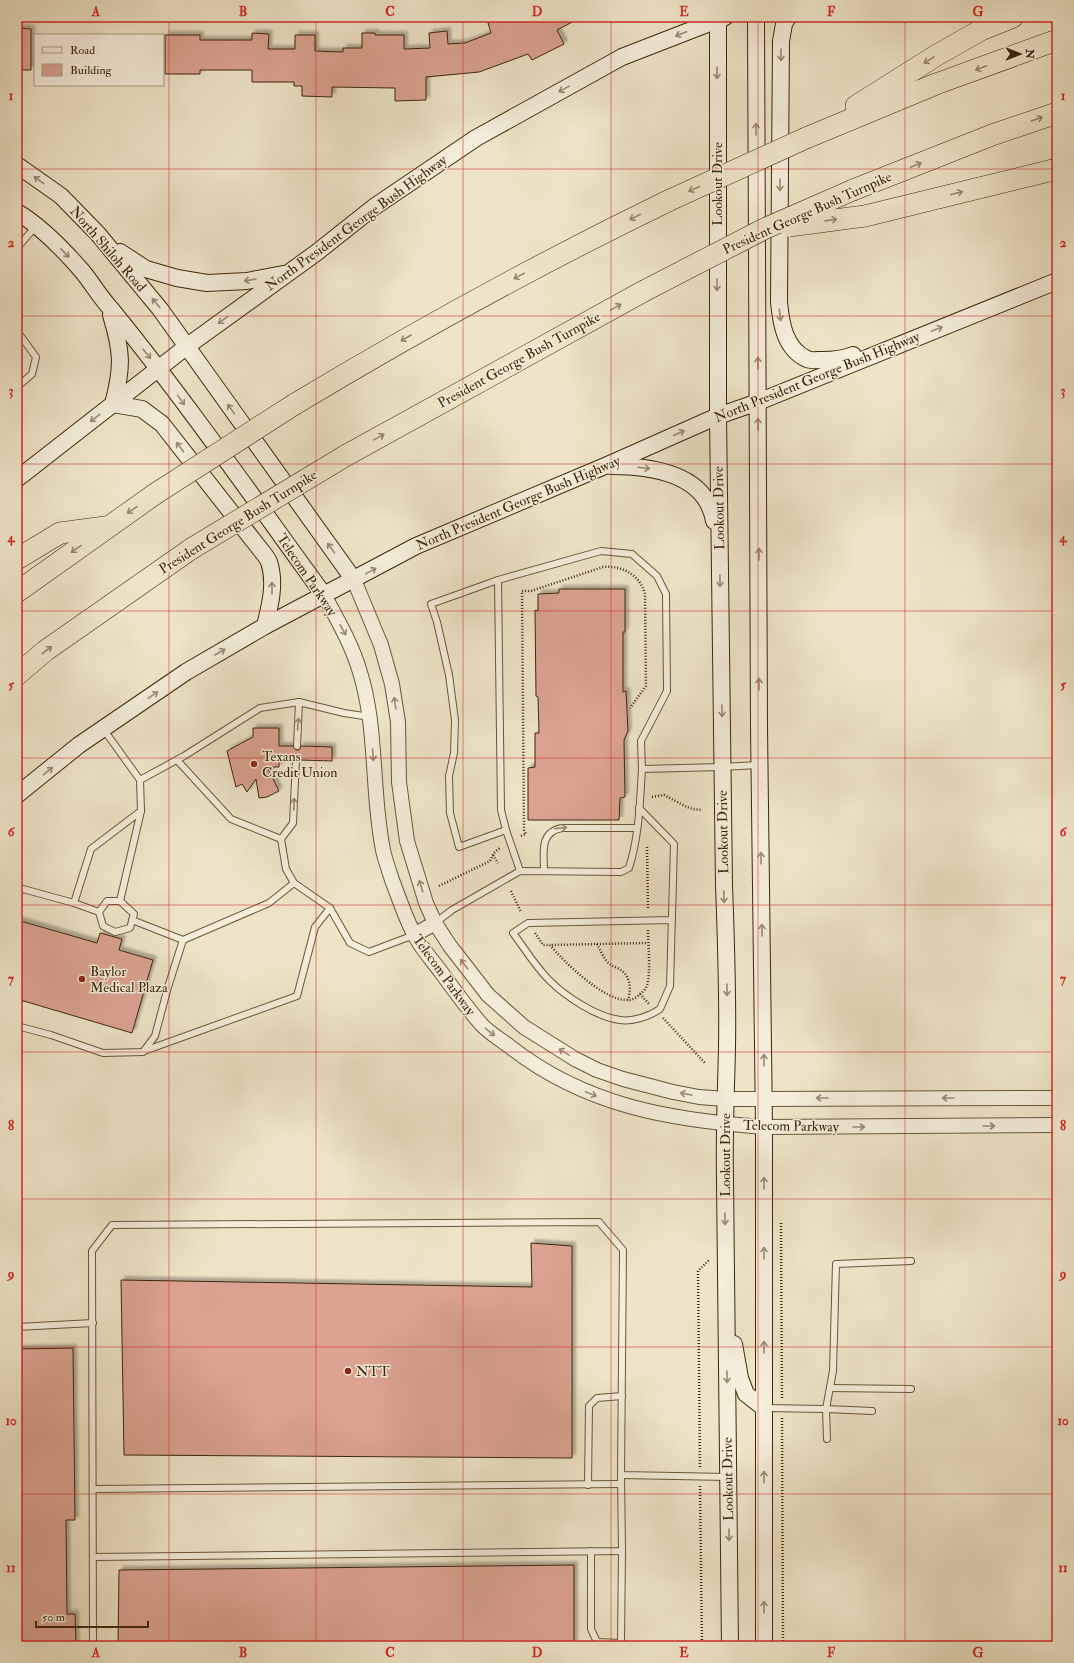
<svg xmlns="http://www.w3.org/2000/svg" width="1074" height="1663" font-family="'IM FELL Double Pica',serif">
<style>
.building{fill:#dca391;stroke:#3d2609;filter:url(#shadow)}
.lines{fill:none;stroke-linecap:round;stroke-linejoin:round}
.service-casing{stroke:#695639;stroke-width:8}
.tertiary-casing{stroke:#695639;stroke-width:16}
.secondary-casing{stroke:#3d2609;stroke-width:18}
.motorway-casing{stroke:#3d2609;stroke-width:22}
.path{stroke:#3d2609;stroke-width:2.5;stroke-dasharray:1 2;stroke-linecap:butt}
.service{stroke:#f4eedb;stroke-width:6}
.tertiary{stroke:#f4eedb;stroke-width:14}
.secondary{stroke:#f4eedb;stroke-width:16}
.motorway{stroke:#eee5c8;stroke-width:21}
.motorway-bridge-casing{stroke:#3d2609;stroke-width:22;stroke-linecap:butt}
.motorway-bridge{stroke:#eee5c8;stroke-width:21}
.oneway{stroke:#988a72}
.oneway2{stroke:#968668}
.grid{fill:none;stroke:#d62828;stroke-width:1;stroke-opacity:0.55}
.poi-dot{fill:#8f2418;stroke:#f4eedb;stroke-width:1.5}
.labels{text-anchor:middle;dominant-baseline:central;stroke-width:3;stroke-linejoin:round;paint-order:stroke}
.street-label{font-size:14px;fill:#3d2609;stroke:#f4eedb}
.poi-label{font-size:14px;fill:#3d2609;stroke:#f4eedb;text-anchor:start}
.neatline{fill:none;stroke:#d62828;stroke-width:1.5}
.grid-label{font-size:13px;text-anchor:middle;font-weight:bold;fill:#d62828}
</style>
<defs>
<filter id="shadow"><feDropShadow dx="3.5" dy="-3.5" stdDeviation="1" flood-color="#0004"/></filter>
</defs>
<rect width="100%" height="100%" fill="#eee5c8"/>
<filter id="stains"><feTurbulence type="fractalNoise" baseFrequency=".005" numOctaves="4"/><feColorMatrix values="0 0 0 0 .2 0 0 0 0 .09 0 0 0 0 .02 0 0 0 .5 -.17"/></filter>
<radialGradient id="worn" r=".72"><stop offset=".6" stop-color="#630" stop-opacity="0"/><stop offset="1" stop-color="#630" stop-opacity=".3"/></radialGradient>
<g class="building">
<path d="M503 17H582L557 30 564 44 532 60 528 54 479 72 426 77V100L395 101V88L332 87V97L302 96V86H294V82H252V70H200V74H165V35H200V40H252V33L269 34 268 49H295V35H315V51L343 52V48H362V33H375V35H404V49L430 48 429 33 447 31 448 44 465 43 491 33 488 23Z"/>
<path d="M17 28 31 29V70H17Z"/>
<path d="M559 589H625V632H623V692L626 691 628 731 624 740 625 797 620 798 619 820H528V768L535 767V733H539L538 697 536 696 535 610 538 611V594L559 593Z"/>
<path d="M253 728H279V746H293L296 750H299L301 746 332 747V761L300 760 299 756H296L292 757 291 760H279V767H267L279 791 267 797 259 798 256 779 247 792 242 784 236 787 227 751 253 737Z"/>
<path d="M17 920 97 943 100 933 122 939 119 950 153 960 132 1033 17 999Z"/>
<path d="M531 1243 572 1246V1458L124 1455 121 1280 532 1287Z"/>
<path d="M73 1348 75 1520H66L67 1614H75L76 1646H17V1349Z"/>
<path d="M574 1565V1646H118L119 1570Z"/>
</g>
<g class="lines">
<g class="service-casing">
<g id="service">
<path d="M17 248 36 226"/>
<path d="M17 331 36 357 32 374 17 387"/>
<path d="M498 580 431 604 437 622 449 675 455 720 454 753 449 776 450 813 459 847 506 830"/>
<path d="M104 730 140 780"/>
<path d="M297 746 299 702"/>
<path d="M177 760 231 819 281 839 286 869 294 883 330 908 350 943 369 952 414 935"/>
<path d="M639 808 674 844 670 986 660 1009C650 1016 633 1022 620 1020 596 1017 565 996 549 980 535 966 525 949 513 933L528 923 672 920"/>
<path d="M281 839 293 823 296 760"/>
<path d="M520 871 506 830 501 810 498 580 601 551 632 554 657 576 666 594 667 691 641 741 642 769"/>
<path d="M544 871C544 853 539 832 562 828H637"/>
<path d="M17 894 23 889 74 903 99 912"/>
<path d="M120 901 134 914 130 928 115 932 103 926 99 912 107 901H120L141 811 140 780 184 756 260 708 299 702 344 713 370 717"/>
<path d="M74 903 91 849 141 811"/>
<path d="M435 923 452 910 520 871 621 872 629 868C639 837 640 802 642 769L722 767 758 765"/>
<path d="M183 940 269 903 294 883"/>
<path d="M17 1026 51 1035 103 1053 143 1052 155 1036 168 987 183 940 132 920"/>
<path d="M144 1051 297 996 315 927 330 908"/>
<path d="M17 1327 93 1323"/>
<path d="M830 1388 911 1389"/>
<path d="M764 1408 826 1409 827 1439"/>
<path d="M872 1411 826 1409 833 1371 836 1264 911 1261"/>
<path d="M588 1485 589 1406 597 1398 622 1396"/>
<path d="M93 1489 621 1484"/>
<path d="M591 1551V1629L597 1642 621 1643V1646"/>
<path d="M93 1557 622 1551 621 1475"/>
<path d="M621 1643 622 1551"/>
<path d="M93 1646 92 1251 112 1225 599 1222 623 1250 621 1475 728 1477"/>
</g>
</g>
<g class="tertiary-casing">
<g id="tertiary">
<path d="M354 580 381 645 392 684 398 722 399 782 407 841 426 903 435 923 450 946 488 995 524 1027 575 1059 597 1070 623 1079 673 1092 699 1097 725 1099 1057 1098"/>
<path d="M324 595C337 619 351 643 359 669 378 727 371 791 383 850 385 860 389 870 392 880 399 898 405 917 414 934 421 948 432 960 441 972 454 990 467 1008 481 1024 489 1033 500 1039 509 1046 585 1106 670 1120 764 1127L1057 1125"/>
<path d="M414 935 435 923"/>
</g>
</g>
<g class="secondary-casing">
<g id="secondary">
<path d="M718 17V416L724 885C726 939 728 994 727 1048 726 1092 724 1135 725 1179L730 1646"/>
<path d="M756 17 759 727 764 1127V1646"/>
<path d="M788 17 784 24 781 41 779 302C781 324 785 349 807 359 811 361 818 360 822 360 833 360 843 359 853 355"/>
<path d="M17 165 61 196 98 234 160 309 354 580"/>
<path d="M17 212C42 227 63 249 82 271 92 283 100 297 111 309 186 401 254 499 324 595"/>
<path d="M120 252 146 269 177 278 207 283 247 281 283 274"/>
<path d="M111 315C122 351 123 367 113 404L142 409 162 424 260 549C263 553 267 557 269 562 276 583 270 606 265 626"/>
<path d="M611 466C651 466 706 473 714 521"/>
<path d="M17 479 186 347 316 253 374 207 476 138 622 57 725 17"/>
<path d="M17 795 79 745 186 672 265 626 416 546 605 466 718 416 758 402 1057 281"/>
<path d="M734 1344 740 1378 746 1394 764 1408"/>
</g>
</g>
<g class="motorway-casing">
<g id="motorway">
<path d="M856 106 937 55 981 30 1013 17"/>
<path d="M806 138 936 84 1057 40"/>
<path d="M853 190 992 135 1057 113"/>
<path d="M865 216 1057 169"/>
<path d="M295 404C418 330 542 262 670 200"/>
<path d="M345 456 644 291"/>
<path d="M17 559 60 533 105 527"/>
<path d="M17 592 155 494"/>
<path d="M17 675 45 651 191 549"/>
</g>
</g>
<g class="path">
<path d="M652 797 664 795 687 807 693 809 702 810"/>
<path d="M521 836 526 834 524 830 522 591H531L603 567C622 565 640 575 645 594L646 686 630 708"/>
<path d="M647 847 648 910"/>
<path d="M493 855 498 863"/>
<path d="M439 886 490 861 494 853 501 847"/>
<path d="M511 891 521 912"/>
<path d="M648 930C648 944 651 973 647 985 646 989 643 992 640 994 637 997 633 1000 629 1000 605 1002 564 962 550 945L648 943"/>
<path d="M535 933 543 945H550"/>
<path d="M597 944C601 951 604 960 611 965 614 967 619 968 622 971 631 978 631 990 628 1000"/>
<path d="M640 994 649 1004"/>
<path d="M663 1018 705 1063"/>
<path d="M781 1223 782 1399"/>
<path d="M782 1418 783 1646"/>
<path d="M700 1467 698 1271 710 1259"/>
<path d="M700 1486 702 1646"/>
</g>
<use href="#service" class="service"/>
<use href="#tertiary" class="tertiary"/>
<use href="#secondary" class="secondary"/>
<use href="#motorway" class="motorway"/>
<g class="motorway-bridge-casing">
<g id="motorway-bridge">
<path d="M670 200 806 138"/>
<path d="M789 226 865 216"/>
<path d="M644 291 764 229 853 190"/>
<path d="M155 494 295 404"/>
<path d="M191 549 345 456"/>
</g>
</g>
<use href="#motorway-bridge" class="motorway-bridge"/>
</g>
<defs><path id="oneway-shaft" d="M-6 0H5M1.5-3L5.5 0L1.5 3" fill="none" stroke-width="1.6" stroke-linecap="round" stroke-linejoin="round"/></defs>
<g class="oneway">
<use href="#oneway-shaft" transform="translate(681 34) rotate(159)"/>
<use href="#oneway-shaft" transform="translate(781 55) rotate(90)"/>
<use href="#oneway-shaft" transform="translate(717 73) rotate(90)"/>
<use href="#oneway-shaft" transform="translate(564 89) rotate(151)"/>
<use href="#oneway-shaft" transform="translate(756 129) rotate(-90)"/>
<use href="#oneway-shaft" transform="translate(39 180) rotate(-144)"/>
<use href="#oneway-shaft" transform="translate(780 185) rotate(90)"/>
<use href="#oneway-shaft" transform="translate(65 253) rotate(46)"/>
<use href="#oneway-shaft" transform="translate(250 280) rotate(170)"/>
<use href="#oneway-shaft" transform="translate(717 285) rotate(90)"/>
<use href="#oneway-shaft" transform="translate(156 303) rotate(-130)"/>
<use href="#oneway-shaft" transform="translate(780 315) rotate(84)"/>
<use href="#oneway-shaft" transform="translate(223 320) rotate(144)"/>
<use href="#oneway-shaft" transform="translate(937 329) rotate(-22)"/>
<use href="#oneway-shaft" transform="translate(147 354) rotate(51)"/>
<use href="#oneway-shaft" transform="translate(758 363) rotate(-91)"/>
<use href="#oneway-shaft" transform="translate(181 400) rotate(54)"/>
<use href="#oneway-shaft" transform="translate(231 409) rotate(-126)"/>
<use href="#oneway-shaft" transform="translate(95 418) rotate(142)"/>
<use href="#oneway-shaft" transform="translate(758 424) rotate(-90)"/>
<use href="#oneway-shaft" transform="translate(679 433) rotate(-24)"/>
<use href="#oneway-shaft" transform="translate(180 447) rotate(-128)"/>
<use href="#oneway-shaft" transform="translate(644 468) rotate(7)"/>
<use href="#oneway-shaft" transform="translate(331 548) rotate(-126)"/>
<use href="#oneway-shaft" transform="translate(759 554) rotate(-90)"/>
<use href="#oneway-shaft" transform="translate(371 571) rotate(-29)"/>
<use href="#oneway-shaft" transform="translate(720 581) rotate(89)"/>
<use href="#oneway-shaft" transform="translate(272 588) rotate(-90)"/>
<use href="#oneway-shaft" transform="translate(343 630) rotate(61)"/>
<use href="#oneway-shaft" transform="translate(220 652) rotate(-30)"/>
<use href="#oneway-shaft" transform="translate(759 684) rotate(-90)"/>
<use href="#oneway-shaft" transform="translate(153 695) rotate(-34)"/>
<use href="#oneway-shaft" transform="translate(395 703) rotate(-99)"/>
<use href="#oneway-shaft" transform="translate(722 711) rotate(89)"/>
<use href="#oneway-shaft" transform="translate(298 724) rotate(-86)"/>
<use href="#oneway-shaft" transform="translate(373 755) rotate(86)"/>
<use href="#oneway-shaft" transform="translate(48 771) rotate(-40)"/>
<use href="#oneway-shaft" transform="translate(294 804) rotate(-88)"/>
<use href="#oneway-shaft" transform="translate(561 828) rotate(-6)"/>
<use href="#oneway-shaft" transform="translate(761 858) rotate(-91)"/>
<use href="#oneway-shaft" transform="translate(421 886) rotate(-107)"/>
<use href="#oneway-shaft" transform="translate(724 897) rotate(88)"/>
<use href="#oneway-shaft" transform="translate(762 930) rotate(-91)"/>
<use href="#oneway-shaft" transform="translate(464 964) rotate(-128)"/>
<use href="#oneway-shaft" transform="translate(727 990) rotate(90)"/>
<use href="#oneway-shaft" transform="translate(490 1032) rotate(38)"/>
<use href="#oneway-shaft" transform="translate(564 1052) rotate(-149)"/>
<use href="#oneway-shaft" transform="translate(764 1060) rotate(-91)"/>
<use href="#oneway-shaft" transform="translate(591 1094) rotate(22)"/>
<use href="#oneway-shaft" transform="translate(686 1094) rotate(-170)"/>
<use href="#oneway-shaft" transform="translate(822 1098) rotate(180)"/>
<use href="#oneway-shaft" transform="translate(948 1098) rotate(180)"/>
<use href="#oneway-shaft" transform="translate(989 1126)"/>
<use href="#oneway-shaft" transform="translate(859 1127)"/>
<use href="#oneway-shaft" transform="translate(764 1183) rotate(-90)"/>
<use href="#oneway-shaft" transform="translate(725 1219) rotate(89)"/>
<use href="#oneway-shaft" transform="translate(764 1253) rotate(-90)"/>
<use href="#oneway-shaft" transform="translate(764 1347) rotate(-90)"/>
<use href="#oneway-shaft" transform="translate(727 1377) rotate(89)"/>
<use href="#oneway-shaft" transform="translate(764 1477) rotate(-90)"/>
<use href="#oneway-shaft" transform="translate(729 1535) rotate(89)"/>
<use href="#oneway-shaft" transform="translate(764 1607) rotate(-90)"/>
</g>
<g class="oneway2">
<use href="#oneway-shaft" transform="translate(929 60) rotate(148)"/>
<use href="#oneway-shaft" transform="translate(981 68) rotate(159)"/>
<use href="#oneway-shaft" transform="translate(1037 119) rotate(-19)"/>
<use href="#oneway-shaft" transform="translate(916 165) rotate(-22)"/>
<use href="#oneway-shaft" transform="translate(694 189) rotate(155)"/>
<use href="#oneway-shaft" transform="translate(957 193) rotate(-14)"/>
<use href="#oneway-shaft" transform="translate(635 217) rotate(154)"/>
<use href="#oneway-shaft" transform="translate(831 220) rotate(-8)"/>
<use href="#oneway-shaft" transform="translate(519 276) rotate(152)"/>
<use href="#oneway-shaft" transform="translate(616 307) rotate(-29)"/>
<use href="#oneway-shaft" transform="translate(406 338) rotate(150)"/>
<use href="#oneway-shaft" transform="translate(379 437) rotate(-29)"/>
<use href="#oneway-shaft" transform="translate(132 510) rotate(146)"/>
<use href="#oneway-shaft" transform="translate(76 549) rotate(145)"/>
<use href="#oneway-shaft" transform="translate(47 650) rotate(-37)"/>
</g>
<path class="grid" d="M169 17V1646M316 17V1646M463 17V1646M611 17V1646M758 17V1646M905 17V1646M17 169H1057M17 316H1057M17 464H1057M17 611H1057M17 758H1057M17 905H1057M17 1052H1057M17 1199H1057M17 1347H1057M17 1494H1057"/>
<g class="poi-dot">
<circle cx="254" cy="764" r="4"/>
<circle cx="82" cy="979" r="4"/>
<circle cx="348" cy="1371" r="4"/>
</g>
<g class="labels">
<g class="street-label">
<text transform="translate(717 184) rotate(-90)">Lookout Drive</text>
<text transform="translate(807 213) rotate(-24)">President George Bush Turnpike</text>
<text transform="translate(356 223) rotate(-36)">North President George Bush Highway</text>
<text transform="translate(108 249) rotate(49)">North Shiloh Road</text>
<text transform="translate(519 360) rotate(-29)">President George Bush Turnpike</text>
<text transform="translate(817 377) rotate(-22)">North President George Bush Highway</text>
<text transform="translate(518 503) rotate(-23)">North President George Bush Highway</text>
<text transform="translate(719 508) rotate(-91)">Lookout Drive</text>
<text transform="translate(238 522) rotate(-32)">President George Bush Turnpike</text>
<text transform="translate(307 575) rotate(56)">Telecom Parkway</text>
<text transform="translate(723 832) rotate(-91)">Lookout Drive</text>
<text transform="translate(444 975) rotate(54)">Telecom Parkway</text>
<text transform="translate(791 1126) rotate(1)">Telecom Parkway</text>
<text transform="translate(725 1155) rotate(-90)">Lookout Drive</text>
<text transform="translate(728 1479) rotate(-91)">Lookout Drive</text>
</g>
<g class="poi-label">
<text x="262" y="756">Texans<tspan x="262" dy="16">Credit Union</tspan></text>
<text x="90" y="971">Baylor<tspan x="90" dy="16">Medical Plaza</tspan></text>
<text x="356" y="1371">NTT</text>
</g>
</g>
<rect width="1074" height="1663" fill="none" stroke="#eee5c8" stroke-width="44"/>
<rect x="34" y="34" width="130" height="52" fill="#f4eedb" stroke="#ab9e87"/>
<rect x="42" y="47" width="20" height="6" fill="#f4eedb" stroke="#ab9e87"/>
<text x="70" y="54" font-size="12" fill="#3d2609">Road</text>
<rect x="42" y="64" width="20" height="12" fill="#dca391" stroke="#ab9e87"/>
<text x="70" y="74" font-size="12" fill="#3d2609">Building</text>
<g transform="translate(1020 54) rotate(90)" stroke="#f4eedb" stroke-width="3" paint-order="stroke">
<path d="M0-3L7 15L0 10L-7 15Z" fill="#3d2609"/>
<text y="-6" font-size="11" font-weight="bold" text-anchor="middle" fill="#3d2609">N</text>
</g>
<path d="M36 1621v6h112v-6" fill="none" stroke="#3d2609" stroke-width="2"/>
<text x="42" y="1621" font-size="12" fill="#3d2609" stroke="#f4eedb" stroke-width="3" paint-order="stroke">50 m</text>
<rect x="22" y="22" width="1030" height="1619" class="neatline"/>
<g class="grid-label">
<text x="96" y="16">A</text>
<text x="243" y="16">B</text>
<text x="390" y="16">C</text>
<text x="537" y="16">D</text>
<text x="684" y="16">E</text>
<text x="831" y="16">F</text>
<text x="978" y="16">G</text>
<text x="11" y="100">1</text>
<text x="1063" y="100">1</text>
<text x="11" y="247">2</text>
<text x="1063" y="247">2</text>
<text x="11" y="395">3</text>
<text x="1063" y="395">3</text>
<text x="11" y="542">4</text>
<text x="1063" y="542">4</text>
<text x="11" y="689">5</text>
<text x="1063" y="689">5</text>
<text x="11" y="836">6</text>
<text x="1063" y="836">6</text>
<text x="11" y="983">7</text>
<text x="1063" y="983">7</text>
<text x="11" y="1130">8</text>
<text x="1063" y="1130">8</text>
<text x="11" y="1278">9</text>
<text x="1063" y="1278">9</text>
<text x="11" y="1425">10</text>
<text x="1063" y="1425">10</text>
<text x="11" y="1572">11</text>
<text x="1063" y="1572">11</text>
<text x="96" y="1657">A</text>
<text x="243" y="1657">B</text>
<text x="390" y="1657">C</text>
<text x="537" y="1657">D</text>
<text x="684" y="1657">E</text>
<text x="831" y="1657">F</text>
<text x="978" y="1657">G</text>
</g>
<rect width="100%" height="100%" filter="url(#stains)"/>
<rect width="100%" height="100%" fill="url(#worn)"/>
</svg>
